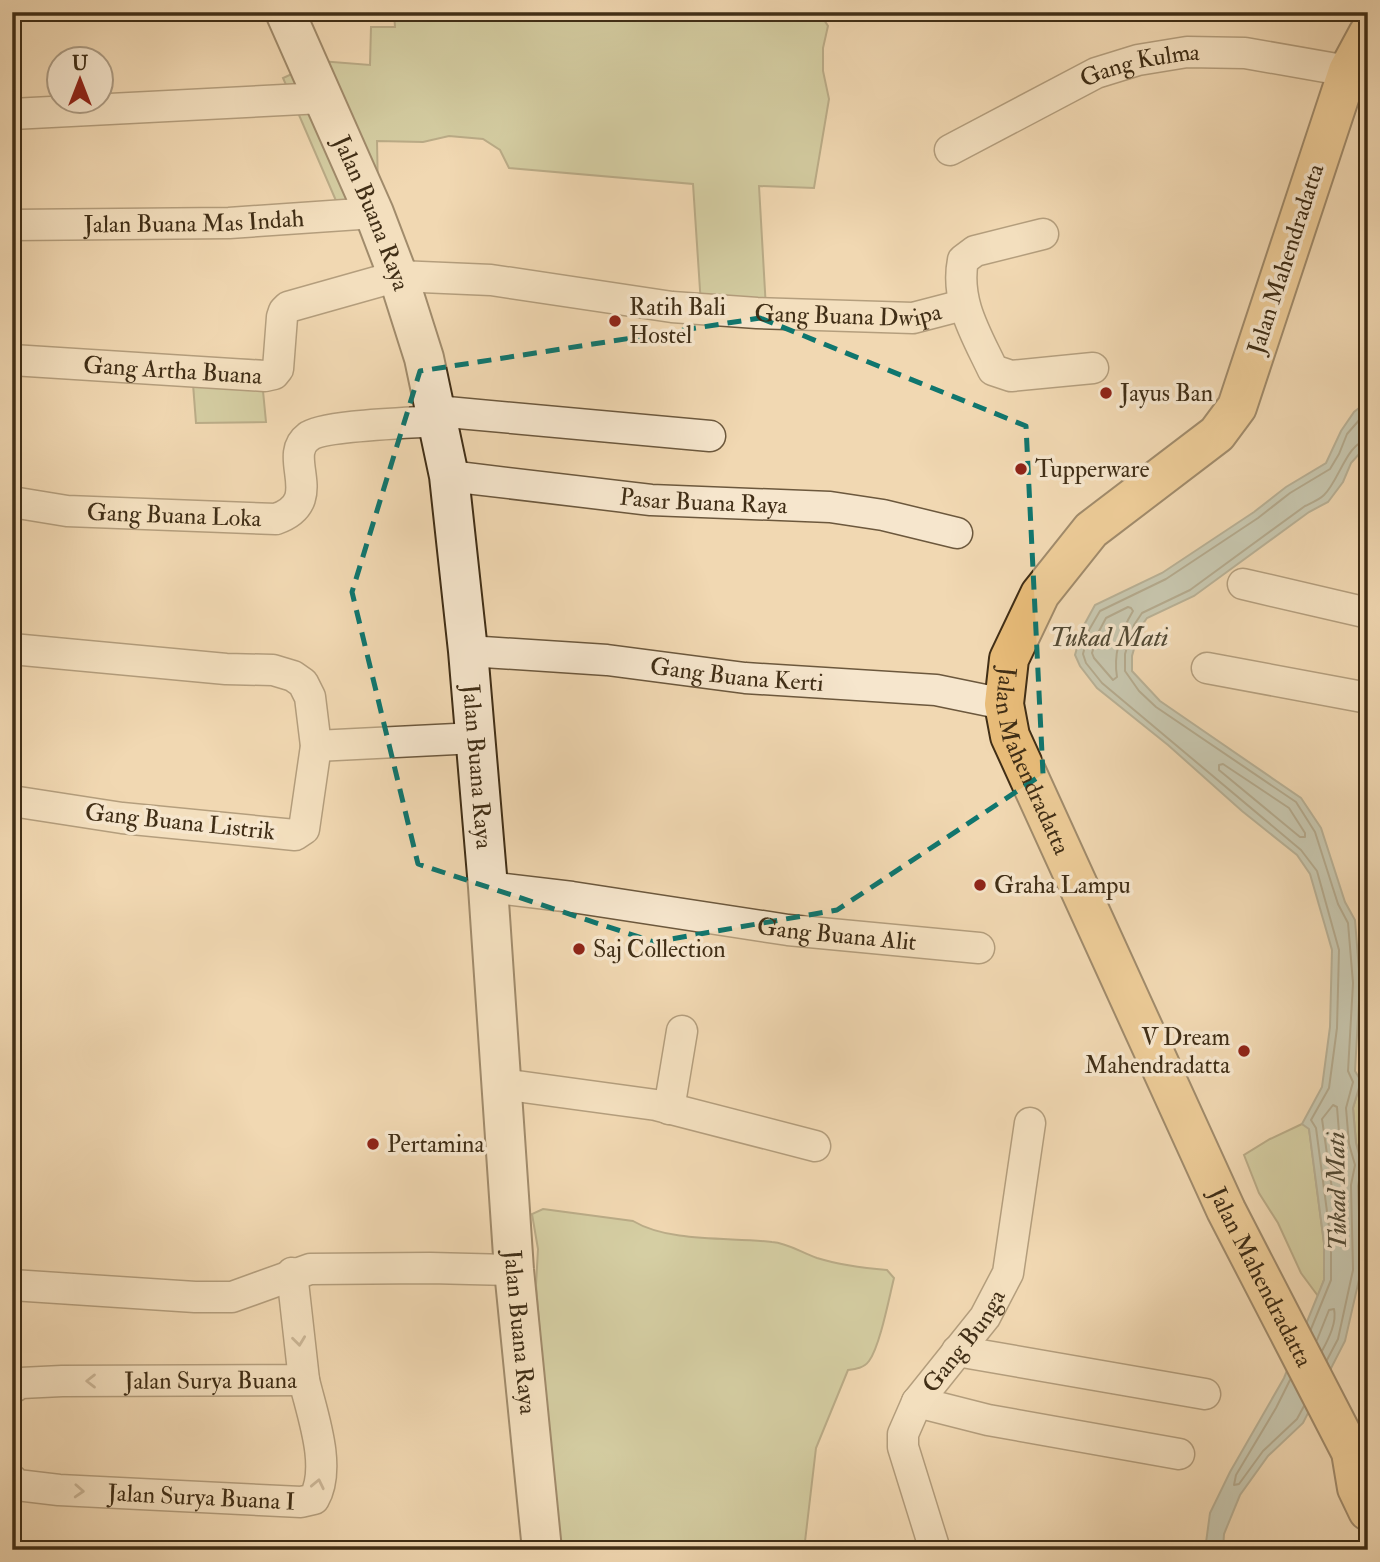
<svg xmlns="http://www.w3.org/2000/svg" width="1380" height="1562" font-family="'IM FELL Double Pica',serif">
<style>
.green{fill:#b3c091;stroke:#7a7754;stroke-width:2}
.water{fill:#9cb9b3;stroke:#778174;stroke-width:2}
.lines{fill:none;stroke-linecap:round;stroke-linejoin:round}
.shore{stroke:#6e7464;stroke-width:2}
.street-casing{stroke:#6c583d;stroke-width:33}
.secondary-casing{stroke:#402e16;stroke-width:42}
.highway-casing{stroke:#402e16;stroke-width:42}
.street{stroke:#f6e6cd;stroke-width:30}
.secondary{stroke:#f6e6cd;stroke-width:38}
.highway{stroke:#e8bc79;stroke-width:38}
.oneway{stroke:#9b8a72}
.marked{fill:none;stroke:#0f766e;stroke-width:5;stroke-dasharray:14 9;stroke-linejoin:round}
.poi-dot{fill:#8f2418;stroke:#f6e6cd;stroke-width:2.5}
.labels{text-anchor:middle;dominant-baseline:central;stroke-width:7;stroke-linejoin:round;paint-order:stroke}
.street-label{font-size:24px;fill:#402e16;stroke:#f6e6cd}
.poi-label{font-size:24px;fill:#402e16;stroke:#f6e6cd;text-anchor:start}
.water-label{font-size:26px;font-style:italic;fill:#524a35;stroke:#f6e6cd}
</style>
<rect width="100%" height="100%" fill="#f1d8b2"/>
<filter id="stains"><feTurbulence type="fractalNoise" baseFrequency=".00286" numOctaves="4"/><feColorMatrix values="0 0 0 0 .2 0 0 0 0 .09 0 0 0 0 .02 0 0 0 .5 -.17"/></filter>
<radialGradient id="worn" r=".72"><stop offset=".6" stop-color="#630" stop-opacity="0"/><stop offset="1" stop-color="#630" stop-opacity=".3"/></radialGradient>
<g class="green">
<path d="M394 12H819L828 26 823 48V71L829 99 814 188 759 186 766 309 701 305 693 184 509 168 500 150 483 139 449 136 423 142 377 141 378 192 337 203 283 78 320 61 370 65 371 27H395Z"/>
<path d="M191 358 260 360 266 422 196 423Z"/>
<path d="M1361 1081H1368V1165H1362L1356 1143 1353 1108Z"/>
<path d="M1302 1124 1309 1128 1324 1243V1280L1318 1296 1301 1273 1278 1223 1259 1193 1244 1155 1270 1139Z"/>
<path d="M543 1209 633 1221C670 1243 730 1237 772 1242 788 1243 802 1253 817 1258 840 1265 863 1268 887 1270L894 1278C889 1298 880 1346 869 1361 864 1368 856 1369 848 1370L816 1448 804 1550H557L536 1285 538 1249 532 1214Z"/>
</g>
<path class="water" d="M1368 401V444L1351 463 1343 482 1328 502 1309 512 1194 596 1147 618 1140 628 1132 656V671L1160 701 1301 798 1321 828 1345 902 1355 920 1360 983 1355 1071 1361 1081 1353 1108 1356 1143 1362 1165 1358 1186 1361 1271 1345 1341 1303 1423 1268 1456 1240 1495 1224 1534 1223 1550H1205L1210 1513 1230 1472 1284 1378 1324 1280V1243L1309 1129 1302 1124 1322 1087 1330 1027 1332 950 1310 874 1297 855 1242 811 1168 745 1097 688 1080 666 1075 655 1083 627 1095 605 1162 573 1254 512 1286 487 1326 463 1341 431 1354 412Z"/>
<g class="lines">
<g class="shore">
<path d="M1128 607 1131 608 1133 611C1121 631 1113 654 1117 677L1113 680 1094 658 1092 653 1098 633 1106 618Z"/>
<path d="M1223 764 1289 808 1305 833V837H1300L1219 770V765Z"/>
<path d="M1333 1105 1337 1107 1340 1145 1346 1166 1342 1185 1343 1216 1340 1220 1336 1217 1322 1119Z"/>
<path d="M1311 1329 1331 1280V1242L1316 1128 1311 1120 1329 1088 1337 1028 1339 950 1317 871 1301 850 1102 683 1086 663 1083 654 1089 630 1100 611 1166 579 1258 518 1290 493 1330 469 1339 454 1347 434 1368 410"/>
<path d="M1317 1340 1329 1310 1334 1309C1337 1322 1329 1338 1322 1351"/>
<path d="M1327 1360 1338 1339 1353 1270 1351 1185 1355 1165 1349 1144 1346 1108 1353 1082 1348 1071 1353 983 1348 923 1338 904 1315 832 1296 802 1156 707 1139 691 1125 671V654L1134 625 1142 613 1190 590 1305 506C1311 503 1319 500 1324 495 1339 481 1347 442 1368 440"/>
<path d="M1290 1380 1276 1408 1236 1475 1234 1485 1239 1484 1263 1451 1297 1419 1304 1406"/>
</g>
<g class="street-casing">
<g id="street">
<path d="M12 114 322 98"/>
<path id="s1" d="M950 150 1096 73 1138 60 1187 52 1245 53 1348 71"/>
<path id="s2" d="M12 225 229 223 374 213"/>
<path d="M1043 234 975 251 963 260C955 301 976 334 993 370L1011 376 1093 368"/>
<path id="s3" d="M12 360 265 376 274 374 278 369 282 317 284 311 288 307 398 276 491 280 672 307 757 313 913 318 963 305"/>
<path d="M436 411 710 436"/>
<path id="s4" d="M449 476 651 500 830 507 883 515 957 533"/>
<path id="s5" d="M12 502 67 511 276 519C327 501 281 457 308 437 323 425 414 423 438 421"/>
<path d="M1243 584 1368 613"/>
<path d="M12 649 226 669 273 670 293 676 303 683 310 697 316 746 304 829 295 835 122 818 12 801"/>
<path id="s6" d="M468 651 607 660 745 678 936 690 1004 704"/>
<path d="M1207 668 1368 698"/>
<path d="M316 746 476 738"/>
<path id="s7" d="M488 887 572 897 788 930 979 948"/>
<path d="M502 1084 656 1105 815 1146"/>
<path d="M669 1109 682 1031"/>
<path d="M12 1285 195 1297H232L310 1269 430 1268 514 1270"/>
<path d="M957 1351 1205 1394"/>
<path id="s8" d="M12 1388 21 1383 62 1381 304 1380 292 1273"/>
<path d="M917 1402 988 1420 1179 1454"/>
<path id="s9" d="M12 1480 17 1485 59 1490 301 1502 314 1499C332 1467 312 1414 304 1380"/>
<path id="s10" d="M935 1550 903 1447V1434L917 1402 985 1317 1008 1273 1030 1123"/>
</g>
</g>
<g class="secondary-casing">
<g id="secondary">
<path id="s11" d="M285 12 374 213 398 276 424 358 449 476 468 651 488 887 514 1270 542 1550"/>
</g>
</g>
<g class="highway-casing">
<g id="highway">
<path id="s12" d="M1368 34 1348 71 1237 407 1217 434 1091 530 1040 594 1009 659 1004 704 1010 736 1226 1210 1351 1452 1357 1488 1368 1511"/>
</g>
</g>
<use href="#street" class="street"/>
<use href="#secondary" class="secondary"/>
<use href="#highway" class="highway"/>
</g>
<defs><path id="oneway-chevron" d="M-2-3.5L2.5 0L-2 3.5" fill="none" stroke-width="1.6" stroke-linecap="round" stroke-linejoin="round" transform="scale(1.75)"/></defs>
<g class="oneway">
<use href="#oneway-chevron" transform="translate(299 1341) rotate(83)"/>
<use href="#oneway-chevron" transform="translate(91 1381) rotate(-180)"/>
<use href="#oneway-chevron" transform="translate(318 1484) rotate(-78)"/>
<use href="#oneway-chevron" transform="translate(79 1491) rotate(3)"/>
</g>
<path d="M0 0H1380V1562H0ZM760 318 1026 426 1043 774 837 910 654 942 418 864 352 592 420 371Z" fill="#f1d8b2" fill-opacity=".55" fill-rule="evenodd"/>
<path class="marked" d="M760 318 1026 426 1043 774 837 910 654 942 418 864 352 592 420 371Z"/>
<g class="poi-dot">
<circle cx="615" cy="321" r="7"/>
<circle cx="1106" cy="393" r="7"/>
<circle cx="1021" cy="469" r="7"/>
<circle cx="980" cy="885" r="7"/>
<circle cx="579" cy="949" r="7"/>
<circle cx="1244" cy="1051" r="7"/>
<circle cx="373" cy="1144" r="7"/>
</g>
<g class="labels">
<g class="street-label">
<text stroke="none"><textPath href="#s1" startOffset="210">Gang Kulma</textPath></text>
<text stroke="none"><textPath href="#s11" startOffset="219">Jalan Buana Raya</textPath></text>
<text stroke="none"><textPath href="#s2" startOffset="182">Jalan Buana Mas Indah</textPath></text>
<text transform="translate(1286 259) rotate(-72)">Jalan Mahendradatta</text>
<text stroke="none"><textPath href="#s3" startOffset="900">Gang Buana Dwipa</textPath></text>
<text stroke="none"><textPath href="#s3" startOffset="161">Gang Artha Buana</textPath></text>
<text stroke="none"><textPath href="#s4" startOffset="256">Pasar Buana Raya</textPath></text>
<text stroke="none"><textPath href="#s5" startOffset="163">Gang Buana Loka</textPath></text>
<text stroke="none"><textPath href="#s6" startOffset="270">Gang Buana Kerti</textPath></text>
<text stroke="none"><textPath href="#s12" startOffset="849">Jalan Mahendradatta</textPath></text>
<text stroke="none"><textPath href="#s11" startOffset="786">Jalan Buana Raya</textPath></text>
<text transform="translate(180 822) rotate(6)">Gang Buana Listrik</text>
<text stroke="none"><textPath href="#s7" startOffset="352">Gang Buana Alit</textPath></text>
<text stroke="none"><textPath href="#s12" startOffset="1416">Jalan Mahendradatta</textPath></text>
<text stroke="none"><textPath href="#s11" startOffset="1353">Jalan Buana Raya</textPath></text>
<text stroke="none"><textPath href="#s10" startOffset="233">Gang Bunga</textPath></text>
<text stroke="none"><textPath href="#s8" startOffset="200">Jalan Surya Buana</textPath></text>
<text stroke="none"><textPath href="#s9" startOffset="192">Jalan Surya Buana I</textPath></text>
</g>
<g class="poi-label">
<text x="629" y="307">Ratih Bali<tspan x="629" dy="28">Hostel</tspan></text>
<text x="1120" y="393">Jayus Ban</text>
<text x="1035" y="469">Tupperware</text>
<text x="994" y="885">Graha Lampu</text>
<text x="593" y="949">Saj Collection</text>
<text x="1230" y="1037" text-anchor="end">V Dream<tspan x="1230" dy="28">Mahendradatta</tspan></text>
<text x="387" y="1144">Pertamina</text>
</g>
<g class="water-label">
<text x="1109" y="638">Tukad Mati</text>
<text transform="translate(1337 1191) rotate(-91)">Tukad Mati</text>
</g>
</g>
<rect width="1380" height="1562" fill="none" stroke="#f1d8b2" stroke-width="42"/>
<rect x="14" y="14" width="1352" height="1534" fill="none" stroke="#402e16" stroke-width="3.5"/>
<rect x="21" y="21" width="1338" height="1520" fill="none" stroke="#402e16" stroke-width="2"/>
<g transform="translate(80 80)"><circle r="33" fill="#f6e6cd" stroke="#ad9c84" stroke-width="2"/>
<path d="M0-5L12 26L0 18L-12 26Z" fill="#8f2418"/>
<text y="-10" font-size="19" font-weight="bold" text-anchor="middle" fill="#402e16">U</text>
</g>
<rect width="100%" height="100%" filter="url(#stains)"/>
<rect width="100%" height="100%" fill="url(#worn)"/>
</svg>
